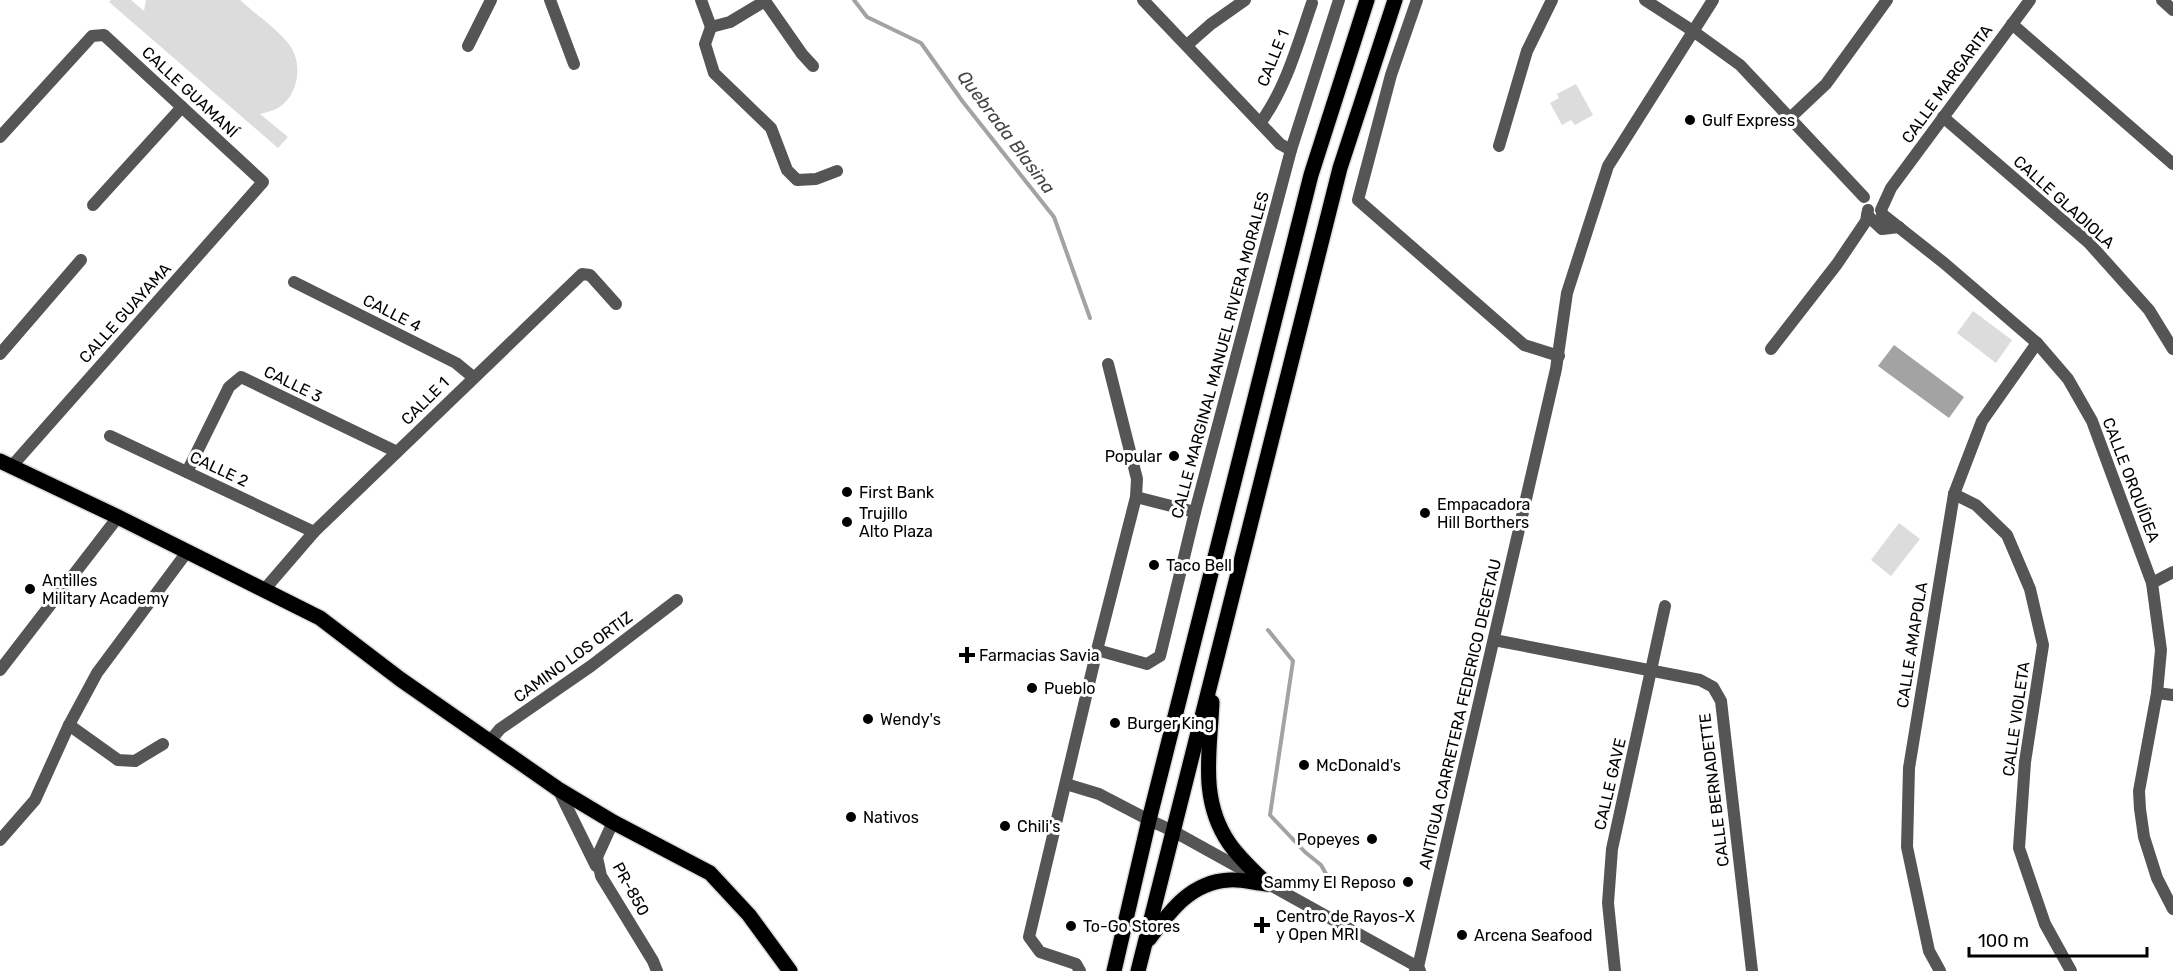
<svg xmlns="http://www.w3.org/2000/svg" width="2173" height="971" font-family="Rubik,sans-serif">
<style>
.green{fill:#dcdcdc}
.water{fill:#a3a3a3}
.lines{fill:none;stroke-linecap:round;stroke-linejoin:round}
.stream{stroke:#a3a3a3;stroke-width:4}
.primary-casing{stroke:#dbdbdb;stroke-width:18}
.minor{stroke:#555;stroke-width:12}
.tertiary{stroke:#555;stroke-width:12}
.primary{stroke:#000;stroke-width:15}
.poi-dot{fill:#000;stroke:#fff;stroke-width:2}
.labels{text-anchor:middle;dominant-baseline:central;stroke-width:6;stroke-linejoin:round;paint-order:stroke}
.street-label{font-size:16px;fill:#000;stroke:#fff}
.poi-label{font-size:16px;fill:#000;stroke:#fff;text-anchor:start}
.water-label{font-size:18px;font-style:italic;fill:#444;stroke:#fff}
</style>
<rect width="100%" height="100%" fill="#fff"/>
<g class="green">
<path d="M111 0H131L144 11 146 0H240C255 14 275 27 288 43 304 63 299 95 278 108 272 111 266 112 260 114L288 137 278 148 109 2Z"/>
<path d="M1576 84 1593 115 1575 125 1571 120 1562 125 1550 103 1559 98 1557 94Z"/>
<path d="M1973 311 2012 340 1996 363 1957 333Z"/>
<path d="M1899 523 1920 539 1891 576 1871 560Z"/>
</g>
<path class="water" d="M1894 345 1964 397 1949 418 1878 366Z"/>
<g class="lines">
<g class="stream">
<path d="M854 0 867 17 921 43 963 102 1054 217 1090 318"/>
<path d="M1268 630 1293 661 1270 815 1305 852 1321 865 1333 886"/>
</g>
<g class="primary-casing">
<g id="primary">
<path d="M0 461 118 517 320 618 400 679 558 789 613 822 710 873 749 915 790 971"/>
<path d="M1212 702C1210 751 1199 799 1229 843 1239 858 1254 871 1267 884"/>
<path d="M1149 939C1170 911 1191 882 1229 880 1241 879 1255 883 1267 884"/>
<path d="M1114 971 1149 820 1311 175 1367 0"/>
<path d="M1138 971 1340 168 1395 0"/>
</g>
</g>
<g class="minor">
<path d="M550 0 574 64"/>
<path d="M701 0 711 27"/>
<path d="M1143 0 1280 144 1291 150"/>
<path d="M1417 0 1391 75 1358 200 1524 345 1559 356"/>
<path d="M1645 0 1693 31 1740 65 1864 197"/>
<path d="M2162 0 2173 10"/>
<path d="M2012 24 2173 164"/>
<path d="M711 27 705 44 714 73 771 128 787 170 797 180 816 179 837 171"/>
<path d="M711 27 730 22 765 1 802 54 813 66"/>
<path d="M1187 45 1211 24 1245 0"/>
<path d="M468 46 491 0"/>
<path d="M1943 117 2089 243 2149 310 2173 349"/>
<path d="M1790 118 1826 84 1887 0"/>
<path d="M1261 122C1286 88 1298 43 1312 3"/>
<path d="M0 137 92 36 104 35 263 182 11 467"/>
<path d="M1499 146 1527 51 1552 0"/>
<path d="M93 205 182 107"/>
<path d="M1881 210 1891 188 2030 0"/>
<path d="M1882 214 1944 263 2037 343 2068 379 2092 421 2152 583 2161 650 2157 693 2139 791 2140 809 2144 837 2157 878 2173 909"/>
<path d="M1867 215 1882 229 1899 227"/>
<path d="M294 282 456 363 473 377"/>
<path d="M1771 349 1837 264 1866 221 1868 210"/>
<path d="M0 354 81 260"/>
<path d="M110 436 314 532"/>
<path d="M187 472 229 387 241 377 397 452"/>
<path d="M1954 494 1976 505 2007 535 2030 589 2043 645 2025 762 2019 848 2045 924 2071 971"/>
<path d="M1136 497 1195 512"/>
<path d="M2152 583 2173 572"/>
<path d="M264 590 314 532 582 274 590 275 616 304"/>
<path d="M1494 640 1700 680 1713 687 1721 701 1752 971"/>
<path d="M1097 650 1147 664 1160 656 1195 512 1291 150 1339 0"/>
<path d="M0 670 118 517"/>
<path d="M2157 693 2173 695"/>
<path d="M69 725 118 760 135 761 163 744"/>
<path d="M489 742 500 729 591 666 677 600"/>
<path d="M1066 784 1099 794 1149 820"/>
<path d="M0 840 35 800 69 725 97 673 187 552"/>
<path d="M1080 971 1076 964 1040 952 1029 937 1097 650 1136 497 1137 479 1108 364"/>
<path d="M1615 971 1608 903 1612 849 1665 606"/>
<path d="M1940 971 1929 951 1907 847 1909 768 1954 494 1982 421 2037 343"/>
</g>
<g class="tertiary">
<path d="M558 789 596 866"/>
<path d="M1149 820 1173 831 1418 967 1420 971"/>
<path d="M613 822 597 857 601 876 653 961 657 971"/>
<path d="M1415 971 1418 967 1556 369 1567 293 1608 166 1713 0"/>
</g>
<use href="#primary" class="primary"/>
</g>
<g class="poi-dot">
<circle cx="1690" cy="120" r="6"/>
<circle cx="1174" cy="456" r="6"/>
<circle cx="847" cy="492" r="6"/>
<circle cx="1425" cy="513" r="6"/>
<circle cx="847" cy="522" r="6"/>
<circle cx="1154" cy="565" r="6"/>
<circle cx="30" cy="589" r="6"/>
<path d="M964 646h6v6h6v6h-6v6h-6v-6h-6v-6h6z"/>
<circle cx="1032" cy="688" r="6"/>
<circle cx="868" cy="719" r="6"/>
<circle cx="1115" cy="723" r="6"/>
<circle cx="1304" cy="765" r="6"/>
<circle cx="851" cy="817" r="6"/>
<circle cx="1005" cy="826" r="6"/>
<circle cx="1372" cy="839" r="6"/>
<circle cx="1408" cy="882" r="6"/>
<path d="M1259 916h6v6h6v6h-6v6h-6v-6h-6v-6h6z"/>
<circle cx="1071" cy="926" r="6"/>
<circle cx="1462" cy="935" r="6"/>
</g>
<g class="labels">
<g class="street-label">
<text transform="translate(1273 58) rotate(-68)">CALLE 1</text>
<text transform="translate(1947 84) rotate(-54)">CALLE MARGARITA</text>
<text transform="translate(190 92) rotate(43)">CALLE GUAMANÍ</text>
<text transform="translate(2064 202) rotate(42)">CALLE GLADIOLA</text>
<text transform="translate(125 313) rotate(-48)">CALLE GUAYAMA</text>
<text transform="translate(392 313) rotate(27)">CALLE 4</text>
<text transform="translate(1220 355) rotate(-75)">CALLE MARGINAL MANUEL RIVERA MORALES</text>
<text transform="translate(293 384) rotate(26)">CALLE 3</text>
<text transform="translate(425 401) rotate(-45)">CALLE 1</text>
<text transform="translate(219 469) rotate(25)">CALLE 2</text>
<text transform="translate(2131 480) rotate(69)">CALLE ORQUÍDEA</text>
<text transform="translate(1912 645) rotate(-81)">CALLE AMAPOLA</text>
<text transform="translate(573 657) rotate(-36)">CAMINO LOS ORTIZ</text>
<text transform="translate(1460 714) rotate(-77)">ANTIGUA CARRETERA FEDERICO DEGETAU</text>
<text transform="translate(2016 719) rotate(-82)">CALLE VIOLETA</text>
<text transform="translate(1610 784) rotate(-77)">CALLE GAVE</text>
<text transform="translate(1714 790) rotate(-97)">CALLE BERNADETTE</text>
<text transform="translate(631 889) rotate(61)">PR-850</text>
</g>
<g class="poi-label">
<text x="1702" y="120">Gulf Express</text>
<text x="1162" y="456" text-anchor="end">Popular</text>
<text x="859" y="492">First Bank</text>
<text x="1437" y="504">Empacadora<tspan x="1437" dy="18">Hill Borthers</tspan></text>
<text x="859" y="513">Trujillo<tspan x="859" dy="18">Alto Plaza</tspan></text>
<text x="1166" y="565">Taco Bell</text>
<text x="42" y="580">Antilles<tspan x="42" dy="18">Military Academy</tspan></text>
<text x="979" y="655">Farmacias Savia</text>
<text x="1044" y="688">Pueblo</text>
<text x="880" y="719">Wendy's</text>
<text x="1127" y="723">Burger King</text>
<text x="1316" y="765">McDonald's</text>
<text x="863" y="817">Nativos</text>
<text x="1017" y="826">Chili's</text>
<text x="1360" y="839" text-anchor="end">Popeyes</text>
<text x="1396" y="882" text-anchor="end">Sammy El Reposo</text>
<text x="1276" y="916">Centro de Rayos-X<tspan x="1276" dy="18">y Open MRI</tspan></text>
<text x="1083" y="926">To-Go Stores</text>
<text x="1474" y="935">Arcena Seafood</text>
</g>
<g class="water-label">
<text transform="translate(1006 132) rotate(53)">Quebrada Blasina</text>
</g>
</g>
<path d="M1969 947v9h178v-9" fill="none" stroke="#000000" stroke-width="3"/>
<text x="1978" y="947" font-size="18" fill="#000000" stroke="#ffffff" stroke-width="4.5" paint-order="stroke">100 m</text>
</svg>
